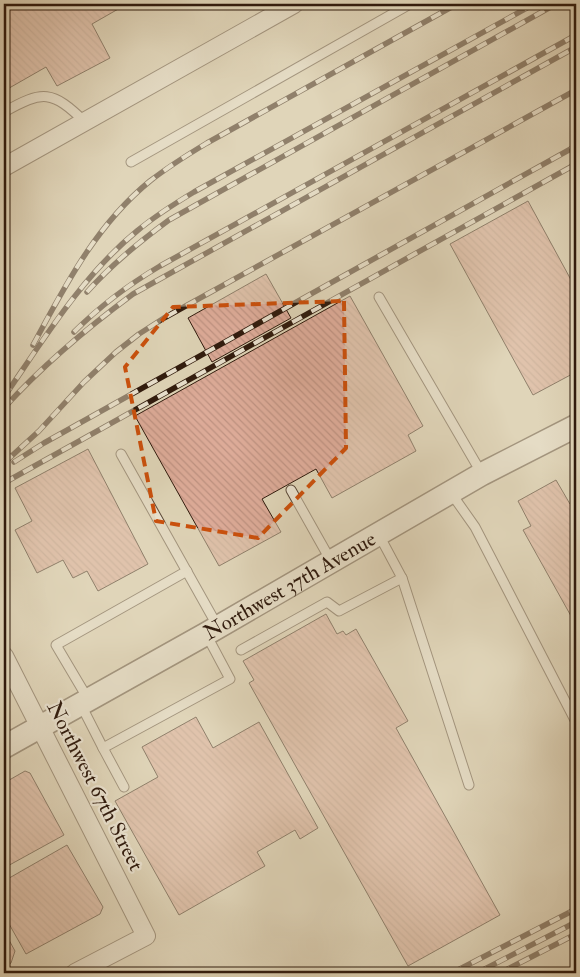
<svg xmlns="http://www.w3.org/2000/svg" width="580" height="977" font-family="'IM FELL Double Pica',serif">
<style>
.building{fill:url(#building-back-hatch);stroke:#2f1a0d}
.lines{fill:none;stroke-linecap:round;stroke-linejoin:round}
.service-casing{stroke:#5b4938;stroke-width:11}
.minor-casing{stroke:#5b4938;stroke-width:20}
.tertiary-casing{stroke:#5b4938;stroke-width:25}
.service{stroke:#ebe4d2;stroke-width:9}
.minor{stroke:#ebe4d2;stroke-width:18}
.tertiary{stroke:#ebe4d2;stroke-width:22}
.rail-casing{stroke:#2f1a0d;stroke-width:5.5}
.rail{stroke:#ebe4d2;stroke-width:4;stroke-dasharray:11;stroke-linecap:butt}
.marked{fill:none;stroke:#cc500c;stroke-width:4;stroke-dasharray:10 6;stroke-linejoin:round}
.labels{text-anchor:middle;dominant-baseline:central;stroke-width:4.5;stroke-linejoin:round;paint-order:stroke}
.street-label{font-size:21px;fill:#2f1a0d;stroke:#ebe4d2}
</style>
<defs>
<pattern id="building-back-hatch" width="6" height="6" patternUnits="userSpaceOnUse" patternTransform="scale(1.25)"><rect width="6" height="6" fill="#dfad9b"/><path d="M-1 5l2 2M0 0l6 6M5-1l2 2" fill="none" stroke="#c09484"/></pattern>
</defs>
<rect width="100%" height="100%" fill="#e0d6b9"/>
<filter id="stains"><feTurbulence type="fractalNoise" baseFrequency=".004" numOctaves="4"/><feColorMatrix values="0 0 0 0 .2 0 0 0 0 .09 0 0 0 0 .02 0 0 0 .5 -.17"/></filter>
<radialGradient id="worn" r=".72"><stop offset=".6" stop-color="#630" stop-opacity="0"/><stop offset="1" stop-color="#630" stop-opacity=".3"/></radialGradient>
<g class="building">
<path d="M4 4H127L92 24 110 58 57 86 46 67 4 91Z"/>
<path d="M528 201 576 289V372L533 395 450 244Z"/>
<path d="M266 274 291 318 212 362 188 318Z"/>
<path d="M350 296 423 426 408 435 416 451 332 498 316 469 262 499 281 532 219 566 135 416Z"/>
<path d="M88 449 148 564 98 591 87 571 73 578 63 560 37 573 15 530 32 521 15 488Z"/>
<path d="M556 480 570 504 576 501V625L523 530 531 526 518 501Z"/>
<path d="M326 614 337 634 343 631 346 635 356 629 408 721 396 728 500 915 408 966 249 683 254 680 243 661Z"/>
<path d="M196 717 213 748 259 722 318 828 300 839 295 830 257 852 265 866 179 915 115 801 158 777 142 747Z"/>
<path d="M25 771 30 773 64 835 4 868V783Z"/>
<path d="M67 845 103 907 100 914 26 954 4 915V881Z"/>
<path d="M4 931 15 951 11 963 4 968Z"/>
</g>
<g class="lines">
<g class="service-casing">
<g id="service">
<path d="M4 112C43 90 52 90 85 122"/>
<path d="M131 162 410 4"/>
<path d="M379 297 482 474"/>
<path d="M121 454 218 627"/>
<path d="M291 490 331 561"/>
<path d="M451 493 475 527 576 722"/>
<path d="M402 578 469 785"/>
<path d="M241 650 327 602 339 611 402 578 379 535"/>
<path d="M88 699 56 645 187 571"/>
<path d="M81 705 103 748"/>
<path d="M124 787 103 748 230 679 206 634"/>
</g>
</g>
<g class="minor-casing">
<g id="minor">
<path d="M4 167 294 4"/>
<path d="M4 656 146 936 75 973"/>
</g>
</g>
<g class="tertiary-casing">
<g id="tertiary">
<path id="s1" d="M4 747 206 634 482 474 576 426"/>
</g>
</g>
<use href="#service" class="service"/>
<use href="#minor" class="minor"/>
<use href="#tertiary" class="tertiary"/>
<g class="rail-casing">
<g id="rail">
<path d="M87 292C112 264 139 242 169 220L556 4"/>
<path d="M74 332C100 306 128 285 160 266L576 35"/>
<path d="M33 345C65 286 96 225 150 181 168 167 187 155 207 143L457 4"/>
<path d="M4 397C44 339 82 276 137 231 155 216 174 204 194 192L534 4"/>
<path d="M4 408C43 365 87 328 133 294L576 47"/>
<path d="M14 462 44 443 576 146"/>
<path d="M4 463 39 431 84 382 116 352 139 334 164 318 576 90"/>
<path d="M4 483 576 164"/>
<path d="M452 973 576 909"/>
<path d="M477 973 576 922"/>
<path d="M500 973 576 934"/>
</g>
</g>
<use href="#rail" class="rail"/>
</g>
<path d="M0 0H580V977H0ZM344 301 346 448 258 538 156 521 125 367 173 307Z" fill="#e0d6b9" fill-opacity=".55" fill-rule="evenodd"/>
<path class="marked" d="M344 301 346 448 258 538 156 521 125 367 173 307Z"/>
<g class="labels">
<g class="street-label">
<text stroke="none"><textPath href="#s1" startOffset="328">Northwest 37th Avenue</textPath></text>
<text transform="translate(95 786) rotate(63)">Northwest 67th Street</text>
</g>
</g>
<rect width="580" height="977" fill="none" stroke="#e0d6b9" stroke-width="20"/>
<rect x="5" y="5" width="570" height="967" fill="none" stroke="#2f1a0d" stroke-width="2.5"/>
<rect x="10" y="10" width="560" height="957" fill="none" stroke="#2f1a0d"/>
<rect width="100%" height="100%" filter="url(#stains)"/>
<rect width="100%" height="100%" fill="url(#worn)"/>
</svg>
